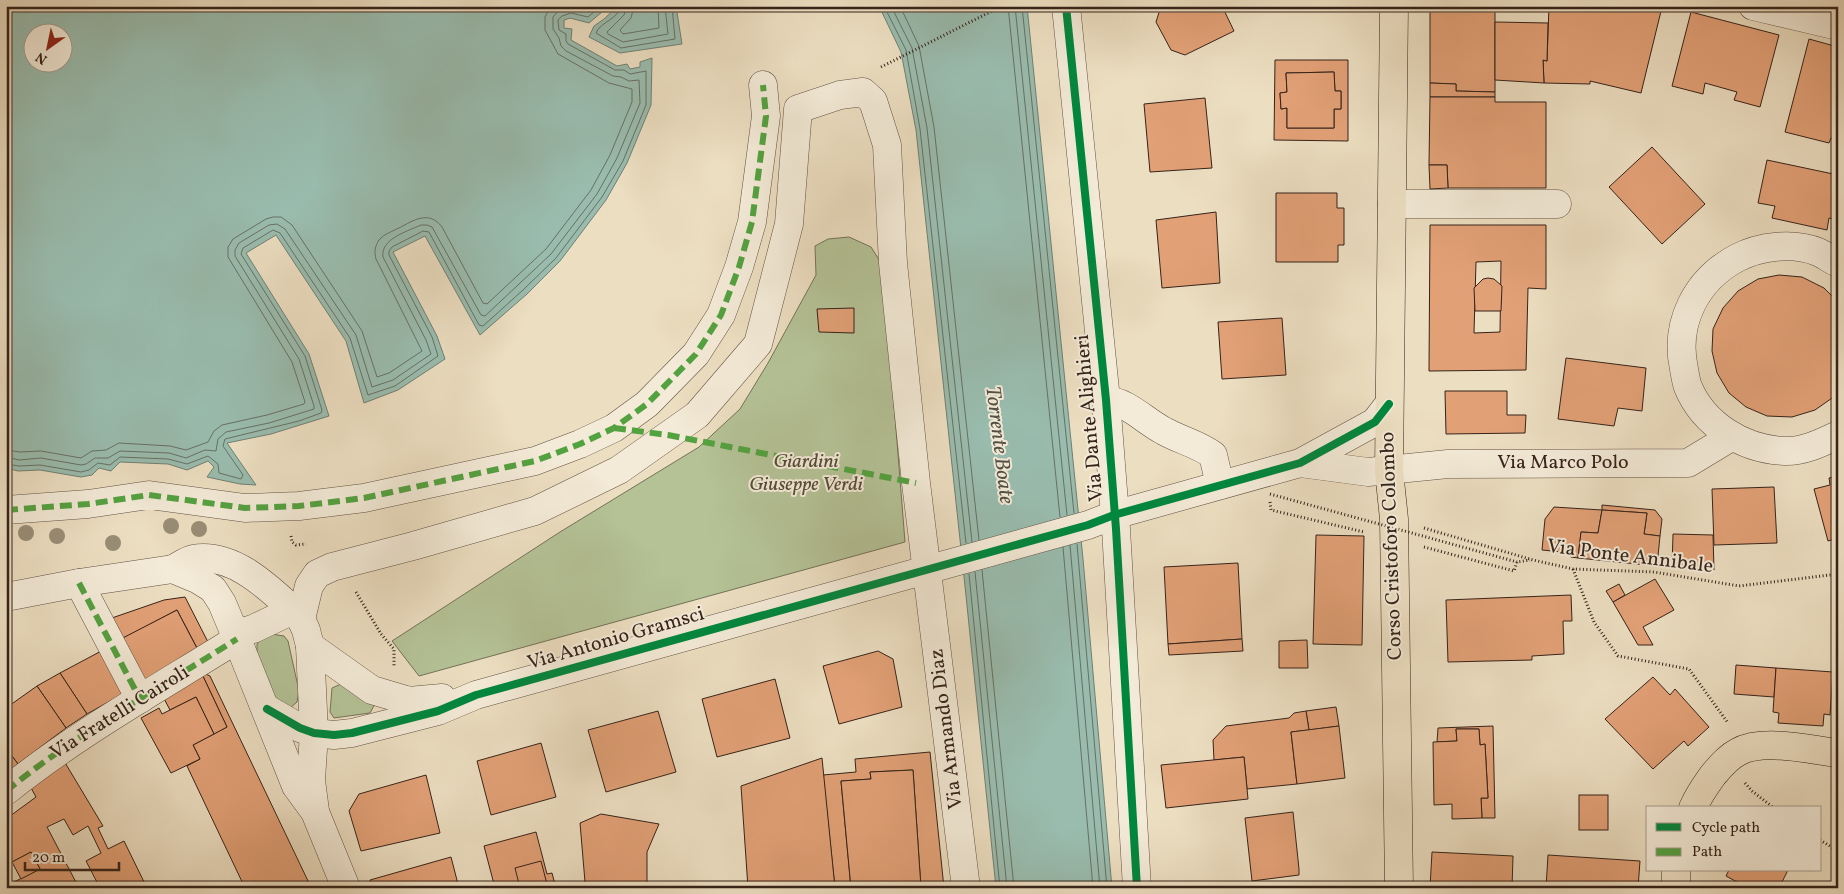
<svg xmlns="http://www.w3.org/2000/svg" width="1844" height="894" font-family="Vollkorn,serif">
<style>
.green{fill:#b4c296;stroke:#747258}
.water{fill:#99bcae;stroke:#717f73;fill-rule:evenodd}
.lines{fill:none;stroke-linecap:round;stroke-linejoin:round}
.shore{stroke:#677064;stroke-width:1}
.building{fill:#e2a076;stroke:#35231a;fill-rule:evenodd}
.minor-casing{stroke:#635244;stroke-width:29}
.major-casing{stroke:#35231a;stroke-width:29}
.path{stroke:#35231a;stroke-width:3;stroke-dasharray:1 2.5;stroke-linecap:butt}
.minor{stroke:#f3ead7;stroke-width:28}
.major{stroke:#ecdec1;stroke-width:28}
.path-bridge{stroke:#35231a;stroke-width:3;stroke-dasharray:1 2.5;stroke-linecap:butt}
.quiet{stroke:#53a240;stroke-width:6;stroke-dasharray:12 6;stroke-linecap:butt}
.cycleway-casing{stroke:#f3ead7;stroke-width:11}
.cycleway{stroke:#00873e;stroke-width:8}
.tree{fill:#998d76}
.labels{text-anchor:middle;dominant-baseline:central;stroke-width:4;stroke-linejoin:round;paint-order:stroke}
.street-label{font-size:20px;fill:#35231a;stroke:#f3ead7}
.park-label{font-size:20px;font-style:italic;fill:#554b39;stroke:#f3ead7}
.water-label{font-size:21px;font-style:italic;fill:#535146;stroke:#f3ead7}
</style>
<rect width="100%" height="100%" fill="#ecdec1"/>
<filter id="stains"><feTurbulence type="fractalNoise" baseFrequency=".004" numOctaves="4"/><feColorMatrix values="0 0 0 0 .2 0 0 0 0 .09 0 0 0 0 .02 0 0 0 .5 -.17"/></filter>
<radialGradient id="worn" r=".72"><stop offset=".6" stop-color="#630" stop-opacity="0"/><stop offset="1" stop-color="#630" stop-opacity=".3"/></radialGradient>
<g class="green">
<path d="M849 237 871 247 883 266 905 542 419 676 392 641 560 532 699 447 740 409 768 363 816 275 815 246 828 239Z"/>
<path d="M271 634 284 636 288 641 299 691 297 702 289 709 277 703 257 654V644L263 637Z"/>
<path d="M341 684 375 704 370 713 334 718 330 712 332 688Z"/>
</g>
<g class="water">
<path d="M6 6H609L589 23 570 18 564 20V28L572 29 571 40 617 66 627 64 630 69 640 67V62L652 58 651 105 627 163 606 200 560 261 527 294 480 335 425 236 393 252 437 336 445 359 398 390 364 403 346 341 276 235 246 253 309 354 329 416 271 434 227 443 256 485 240 484 207 477 214 467 208 461 187 470 168 464 120 462 111 471 99 468 92 475 81 477 40 470 18 471 6 468ZM32 32H62V62H32Z"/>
<path d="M618 6H676L682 44 620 53 589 37 594 26 604 19Z"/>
<path d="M879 6H1027L1083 559 1112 888H996L965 586 916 130 901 52Z"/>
</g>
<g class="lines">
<g class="shore">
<path d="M621 6C619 19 600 22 596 33L621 48 675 39 672 6"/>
<path d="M627 6 624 15 607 32 608 34 623 42 668 34 665 6"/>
<path d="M634 6 631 18 620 30 623 34 659 28 658 6"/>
<path d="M884 6 906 50 920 129 966 543"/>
<path d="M891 6 912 48 927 128 972 542"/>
<path d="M900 6 919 46 934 127 979 540"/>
<path d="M1008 6 1060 517"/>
<path d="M1015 6 1067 515"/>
<path d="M1022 6 1074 513"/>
<path d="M6 450 20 452 41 451 81 458 92 451 106 450 119 443 170 446 186 450 208 442 214 431 222 425 267 415 304 404 305 402 292 362 228 257V247L233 239 266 219 273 217H281L292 225 362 331 377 377 389 373 422 351 376 259C374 252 375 246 379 240 384 234 393 231 399 228 414 220 429 210 442 227L483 303 487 304 546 249 591 190 610 155 632 102V89L609 83 558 54 545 30V17L551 6"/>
<path d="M6 457 19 460 41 458 81 465 86 464 95 458H108L120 451 169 453 186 458 205 450 216 451 218 439 226 432 269 423 314 409V406L299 359 235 256V250L239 243 269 225 277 224 285 229 356 335 372 387 393 380 431 354 426 340 383 257C380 239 408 231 421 225H427L432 227 481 315 485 316 551 254 597 194 617 158 640 103 639 80 629 81 621 77 613 76 566 51 561 46 559 38 553 29V17L558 11 570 7 587 10 591 6"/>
<path d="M6 464 19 466 40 465 81 472 89 470 98 463 110 465 120 457 168 459 187 464 208 456 218 464 219 473 241 479 243 475 223 446 225 439 299 421 321 413 322 410 305 356 241 254 243 248 273 230 280 233 350 338 368 395 395 386 438 356 432 337 389 255V251L392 247 423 231 429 232 479 325 483 326 523 290 556 258 602 197 623 161 646 105V71L630 74 624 70H615L568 44 566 41V34L559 30 558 20 562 16 571 13 588 17 601 6"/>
<path d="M1077 544 1107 888"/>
<path d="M1070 545 1100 888"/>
<path d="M1063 547 1093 888"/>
<path d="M982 570 1014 888"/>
<path d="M975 572 1007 888"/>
<path d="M969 574 1000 888"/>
</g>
</g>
<g class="building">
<path d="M1161 6H1222L1234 31 1185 55 1171 50 1156 22Z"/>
<path d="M1430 6H1495V92L1456 91V84L1430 83Z"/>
<path d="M1549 6 1662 7 1641 93 1590 81V84L1544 83 1543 60 1547 61Z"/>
<path d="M1691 12 1779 35 1760 107 1734 100 1737 92 1705 83 1703 94 1672 86Z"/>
<path d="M1495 22 1548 23 1547 61 1543 60 1544 83 1495 80Z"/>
<path d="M1809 39 1838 47V140L1831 138 1829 143 1785 132Z"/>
<path d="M1275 60H1348V141L1274 140ZM1334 72 1335 91H1341V109H1334V128H1287V108L1281 109 1280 93 1287 92 1286 73Z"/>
<path d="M1334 72 1335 91H1341V109H1334V128H1287V108L1281 109 1280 93 1287 92 1286 73Z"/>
<path d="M1430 83 1456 84V91L1495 92V97H1430Z"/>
<path d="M1430 97H1495V102H1546V188H1448L1447 165H1429Z"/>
<path d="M1205 98 1212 168 1150 172 1144 104Z"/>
<path d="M1652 147 1705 204 1662 244 1609 187Z"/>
<path d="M1767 160 1838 175V220L1829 218 1827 230 1772 218 1775 206 1758 203Z"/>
<path d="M1429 165H1447L1448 188 1430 189Z"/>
<path d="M1276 193H1337V208H1344V245H1338V262H1276Z"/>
<path d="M1216 212 1220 283 1162 288 1156 220Z"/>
<path d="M1430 225H1546V289L1528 288 1526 370 1429 371ZM1501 261 1500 332 1474 333 1476 262Z"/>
<path d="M1779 275 1802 277 1824 288 1838 302V391L1835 396 1815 410 1792 417 1767 416 1746 407 1729 393 1717 373 1712 351 1713 329 1723 308 1738 291 1758 279Z"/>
<path d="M1488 278 1494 279 1502 286 1501 311H1475L1474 288 1483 279Z"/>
<path d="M854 308V333L819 332 817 309Z"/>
<path d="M1282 318 1286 375 1222 379 1218 322Z"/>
<path d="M1566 358 1646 368 1642 411 1618 408 1614 426 1558 419Z"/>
<path d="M1445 391H1507V415H1526L1525 433 1446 434Z"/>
<path d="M1838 476V538L1828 541 1814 489 1830 485 1829 478Z"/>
<path d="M1774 487 1777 543 1714 545 1712 489Z"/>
<path d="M1602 505 1655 510 1662 519 1660 536 1644 534 1647 513 1602 510Z"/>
<path d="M1554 507 1602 510 1598 533 1581 532 1578 558 1571 557V553L1542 550 1545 519Z"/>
<path d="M1602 510 1647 513 1644 534 1660 536 1657 566 1578 558 1581 532 1598 533Z"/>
<path d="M1673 534 1713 535 1714 570 1672 567Z"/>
<path d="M1316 535 1364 536 1362 645 1313 644Z"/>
<path d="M1238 563 1242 639 1168 644 1164 567Z"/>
<path d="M1655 579 1674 610 1643 627 1653 645H1638L1613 602Z"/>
<path d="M1619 584 1625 595 1613 602 1606 591Z"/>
<path d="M1571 595 1572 621H1563L1564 654 1532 656V660L1448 662 1446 600Z"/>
<path d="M185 597 208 642 197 648 177 610 120 640 109 619 164 600Z"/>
<path d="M177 610 200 654 141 687 115 642Z"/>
<path d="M1242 639 1243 651 1169 655 1168 644Z"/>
<path d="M1307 640 1308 668H1279V641Z"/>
<path d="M105 649 128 691 87 714 60 673Z"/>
<path d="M878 651 893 659 902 707 839 724 823 666Z"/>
<path d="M1736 665 1776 668 1774 697 1734 694Z"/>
<path d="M1776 668 1833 672 1830 715 1824 714 1823 726 1778 723 1779 713 1773 712Z"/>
<path d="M201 672 210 676 309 883 299 888H245L187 766 200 759 193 745 227 727Z"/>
<path d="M201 672 227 727 214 734 196 697 170 710 161 693Z"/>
<path d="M60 673 87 714 66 728 37 686Z"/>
<path d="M1653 677 1670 695 1675 689 1709 727 1688 746 1684 741 1653 769 1605 719Z"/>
<path d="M775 679 790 738 717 757 702 699Z"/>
<path d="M37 686 66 728 18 764 6 748V708Z"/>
<path d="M196 697 214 734 193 745 200 759 171 773 141 718 159 708 162 714Z"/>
<path d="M1336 707 1339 726 1309 730 1306 711Z"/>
<path d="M658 711 676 772 606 792 588 730Z"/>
<path d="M1306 711 1309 730 1291 732 1297 784 1247 789 1244 757 1214 760 1213 740 1226 726 1289 718 1294 713Z"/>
<path d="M1339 726 1345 778 1297 784 1291 732Z"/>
<path d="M1493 726 1495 818H1482L1481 798H1488L1485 744 1480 745 1479 729H1456L1457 741 1437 742 1438 728Z"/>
<path d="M1456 729H1479L1480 745 1485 744 1488 798H1481L1482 818 1452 819V804L1434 805 1433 742 1457 741Z"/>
<path d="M541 743 556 797 491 815 477 761Z"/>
<path d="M6 748 18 764 6 773Z"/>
<path d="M930 752 944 888H921L913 770 870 772 871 779 841 781 851 888H835L823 775 856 772 855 759Z"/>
<path d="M1244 757 1248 799 1166 808 1161 765Z"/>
<path d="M822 758 835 888H748L741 786Z"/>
<path d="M64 761 103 826 98 828 108 849 124 841 147 888H100L86 861 101 853 88 826 73 835 64 819 47 827 79 888H6V886L40 869 31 852 12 862 6 850V819L36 797 30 786Z"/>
<path d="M913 770 921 888H851L841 781 871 779 870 772Z"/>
<path d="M426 775 440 833 361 851 349 811 359 794Z"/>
<rect x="1579" y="795" width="29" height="35"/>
<path d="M1293 812 1299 869V875L1252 881 1245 818Z"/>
<path d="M601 814 659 824 647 852V888H581L580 883 585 882 580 823Z"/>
<path d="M536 832 547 874 552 873 556 888H495L484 846Z"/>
<path d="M31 852 40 869 21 879 12 862Z"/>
<path d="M1432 852 1513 856 1512 888H1430Z"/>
<path d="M1548 855 1640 861 1638 888H1546Z"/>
<path d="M451 857 459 888H372L370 880Z"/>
<path d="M541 861 548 888H520L515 868Z"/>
<path d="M1729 870H1788L1779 888H1748L1726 876Z"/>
</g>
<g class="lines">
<g class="minor-casing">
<g id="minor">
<path d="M1066 6 1106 400 1116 529 1137 888"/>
<path d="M1753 6 1838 26"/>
<path d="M1392 204H1557"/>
<path d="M1838 263C1831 260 1825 255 1818 252 1793 242 1760 246 1737 258 1696 280 1674 323 1684 369 1685 374 1686 382 1688 387 1704 425 1743 449 1784 451 1803 452 1821 443 1838 435"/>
<path d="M1106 400C1130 403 1143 420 1164 431 1180 440 1198 444 1213 455L1220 485"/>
<path d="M1300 463 1368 472 1448 464 1688 463 1731 437"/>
<path d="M6 510 88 504 149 495 245 508 299 506 364 498 535 461 580 444 614 428 647 404 696 354 721 315 739 267 752 222 766 116 763 85"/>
<path d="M173 569C179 566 187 560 193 559 232 552 267 586 293 610"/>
<path d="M79 583 140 699"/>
<path d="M6 597 79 583 173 569 197 579 213 589 222 603 237 639 296 786 315 812 346 888"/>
<path d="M301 619 309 586 317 574 332 567 413 546 535 511 619 470 697 415 758 344 789 224 798 109 840 95 863 92 873 101 887 145 893 263 916 483 966 888"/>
<path d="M235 634 253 629 293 610 301 619 306 630 310 646 314 733 311 780 315 811"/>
<path d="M310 646 372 690 409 701 442 698"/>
<path d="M267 709 300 728 314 733 334 735 352 733 438 711 476 695 1088 525 1114 515 1300 463 1375 422 1389 404"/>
<path d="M6 791C78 733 159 688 237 639"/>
</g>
</g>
<g class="major-casing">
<g id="major">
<path d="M1394 6 1389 471 1394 519 1399 888"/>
<path d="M1693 808C1698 796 1705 786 1713 775 1720 767 1728 757 1738 752 1763 738 1811 750 1838 753"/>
<path d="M1676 888V870"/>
</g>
</g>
<g class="path">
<path d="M881 67 1002 6"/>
<path d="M1270 502 1271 510 1364 532"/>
<path d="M1424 528 1533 560 1573 569 1654 572 1739 586 1838 574"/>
<path d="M291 536 292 542 296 545 306 544"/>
<path d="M1424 547 1514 571 1517 562 1530 560"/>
<path d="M1573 569 1594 622 1618 656 1689 669 1728 723"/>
<path d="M356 592 381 634 394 649V666"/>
<path d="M1745 783 1752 791 1774 808"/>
<path d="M1820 840 1838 851"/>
</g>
<use href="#minor" class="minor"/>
<use href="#major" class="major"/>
<path class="path-bridge" d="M1270 494 1517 562"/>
<g class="quiet">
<path d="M614 428 668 435 916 483"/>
<path d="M6 510 88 504 149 495 245 508 299 506 364 498 535 461 580 444 614 428 647 404 696 354 721 315 739 267 752 222 766 116 763 85"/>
<path d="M79 583 140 699"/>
<path d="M6 791C78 733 159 688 237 639"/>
</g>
<g class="cycleway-casing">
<g id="cycleway">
<path d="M1066 6 1106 400 1116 529 1137 888"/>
<path d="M267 709 300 728 314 733 334 735 352 733 438 711 476 695 1088 525 1114 515 1300 463 1375 422 1389 404"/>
</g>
</g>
<use href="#cycleway" class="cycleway"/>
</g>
<g class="tree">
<circle cx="171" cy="526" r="8"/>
<circle cx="199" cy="529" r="8"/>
<circle cx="26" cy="533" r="8"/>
<circle cx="57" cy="536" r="8"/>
<circle cx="113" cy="543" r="8"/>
</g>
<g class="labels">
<g class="street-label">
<text transform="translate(1090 418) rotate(-95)">Via Dante Alighieri</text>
<text x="1563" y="463">Via Marco Polo</text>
<text transform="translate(1392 546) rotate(-92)">Corso Cristoforo Colombo</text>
<text transform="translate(1630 557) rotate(7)">Via Ponte Annibale</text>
<text transform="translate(616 639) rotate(-16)">Via Antonio Gramsci</text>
<text transform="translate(120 713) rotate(-32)">Via Fratelli Cairoli</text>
<text transform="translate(947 729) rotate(-97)">Via Armando Diaz</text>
</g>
<g class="park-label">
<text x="806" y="462">Giardini<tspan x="806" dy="23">Giuseppe Verdi</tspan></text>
</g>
<g class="water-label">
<text transform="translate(999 445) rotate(83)">Torrente Boate</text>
</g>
</g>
<rect width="1844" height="894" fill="none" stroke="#ecdec1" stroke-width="25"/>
<rect x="8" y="8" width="1829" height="879" fill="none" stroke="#35231a" stroke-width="2.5"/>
<rect x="12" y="12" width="1819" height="869" fill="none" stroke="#35231a"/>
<rect x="1646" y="806" width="175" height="65" fill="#f3ead7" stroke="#a79a8b"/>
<rect x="1656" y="823" width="25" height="8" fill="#00873e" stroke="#a79a8b"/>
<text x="1692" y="832" font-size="15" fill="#35231a">Cycle path</text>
<rect x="1656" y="848" width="25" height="8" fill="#53a240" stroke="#a79a8b"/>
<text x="1692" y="856" font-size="15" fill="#35231a">Path</text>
<g transform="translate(48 48) rotate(213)"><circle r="24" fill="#f3ead7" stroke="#a79a8b"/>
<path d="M0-4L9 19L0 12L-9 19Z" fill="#8f2418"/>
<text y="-8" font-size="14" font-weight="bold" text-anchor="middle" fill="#35231a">N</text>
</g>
<path d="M25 862v8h94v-8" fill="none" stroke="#35231a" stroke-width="2.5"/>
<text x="32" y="862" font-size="15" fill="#35231a" stroke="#f3ead7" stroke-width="4" paint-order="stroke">20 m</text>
<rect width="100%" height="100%" filter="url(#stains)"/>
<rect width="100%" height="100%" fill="url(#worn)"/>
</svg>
